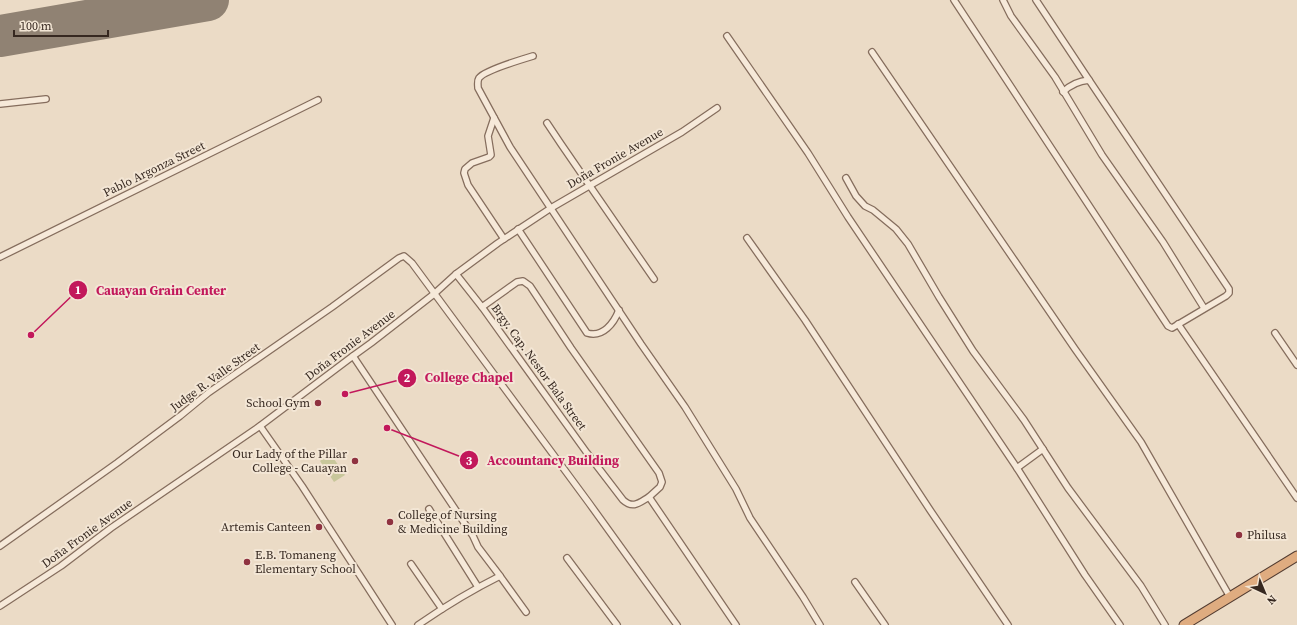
<svg xmlns="http://www.w3.org/2000/svg" width="1297" height="625" font-family="'Source Serif 4',serif">
<style>
.green{fill:#c8c79b}
.lines{fill:none;stroke-linecap:round;stroke-linejoin:round}
.runway{stroke:#908273;stroke-width:42}
.minor-casing{stroke:#856d5d;stroke-width:8}
.trunk-casing{stroke:#533c31;stroke-width:11}
.minor{stroke:#f6e9d9;stroke-width:5.5}
.trunk{stroke:#dfac80;stroke-width:9}
.poi-dot{fill:#8f3240;stroke:#f3e6d5;stroke-width:1.5}
.labels{text-anchor:middle;dominant-baseline:central;stroke-width:4;stroke-linejoin:round;paint-order:stroke}
.street-label{font-size:12px;fill:#362820;stroke:#f3e6d5}
.poi-label{font-size:12px;fill:#362820;stroke:#f3e6d5;text-anchor:end}
.leader{fill:none;stroke:#c2185b;stroke-width:1.5}
.callout-dot{fill:#c2185b;stroke:#f3e6d5;stroke-width:1.5}
.mark-label{font-size:12px;text-anchor:middle;font-weight:bold;fill:#fff}
.callout-label{font-size:13px;text-anchor:middle;font-weight:bold;fill:#c2185b;stroke:#f3e6d5;stroke-width:4;stroke-linejoin:round;paint-order:stroke}
</style>
<rect width="100%" height="100%" fill="#ebdbc6"/>
<path class="green" d="M330 453 345 475 334 482 320 461Z"/>
<g class="lines">
<path class="runway" d="M0 36 208 0"/>
<g class="minor-casing">
<g id="minor">
<path d="M954 0 1168 326 1172 328 1226 296 1229 293V289L1089 80C1079 81 1070 85 1063 92"/>
<path d="M1003 0 1011 16 1055 77 1102 155 1163 242 1204 308"/>
<path d="M1036 0 1089 80"/>
<path d="M727 36 808 153 848 217 1017 468 1043 449"/>
<path d="M872 52 1075 349 1141 442 1230 597"/>
<path d="M533 56C523 59 484 71 479 78 477 81 478 85 478 88L510 147 641 344 685 407 736 489 750 518 803 597 820 625"/>
<path d="M0 104 46 99"/>
<path d="M494 118 488 136 491 155 489 157 472 163 465 169 464 173 468 185 504 239"/>
<path d="M547 123 561 144 654 279"/>
<path d="M846 178 856 196 865 206 873 210 896 229 908 244 939 297 973 351 1024 420 1068 488 1141 586 1165 625"/>
<path d="M518 229 587 333C603 338 614 323 619 310"/>
<path d="M747 238 805 320 930 510 1008 625"/>
<path d="M0 257 318 100"/>
<path d="M456 274 482 307 587 453 623 500C633 509 639 503 649 497L736 625"/>
<path d="M482 307 517 282 523 281 530 286 571 348 659 473 662 482 660 487 649 497"/>
<path d="M1178 324 1297 498"/>
<path d="M1275 333 1297 365"/>
<path d="M353 356 473 536 478 547 500 576"/>
<path d="M260 426 302 486 392 625"/>
<path d="M1017 468 1085 575 1120 625"/>
<path d="M429 509 478 587"/>
<path d="M0 546 117 463 180 416 208 393 332 307 399 258 404 256 412 263 589 503 677 625"/>
<path d="M567 558 617 625"/>
<path d="M411 564 442 609"/>
<path d="M855 582 885 625"/>
<path d="M0 606 61 566 111 528 260 426 353 356 371 343 434 294 456 274 498 243 551 208 682 132 717 108"/>
<path d="M418 625C444 607 472 590 500 576L526 612"/>
</g>
</g>
<g class="trunk-casing">
<path id="trunk" d="M1184 625 1297 556"/>
</g>
<use href="#minor" class="minor"/>
<use href="#trunk" class="trunk"/>
</g>
<g class="poi-dot">
<circle cx="318" cy="403" r="4"/>
<circle cx="355" cy="461" r="4"/>
<circle cx="390" cy="522" r="4"/>
<circle cx="319" cy="527" r="4"/>
<circle cx="1239" cy="535" r="4"/>
<circle cx="247" cy="562" r="4"/>
</g>
<g class="labels">
<g class="street-label">
<text transform="translate(615 158) rotate(-30)">Doña Fronie Avenue</text>
<text transform="translate(154 169) rotate(-26)">Pablo Argonza Street</text>
<text transform="translate(350 345) rotate(-37)">Doña Fronie Avenue</text>
<text transform="translate(539 367) rotate(54)">Brgy. Cap. Nestor Bala Street</text>
<text transform="translate(215 377) rotate(-36)">Judge R. Valle Street</text>
<text transform="translate(87 533) rotate(-36)">Doña Fronie Avenue</text>
</g>
<g class="poi-label">
<text x="310" y="403">School Gym</text>
<text x="347" y="454">Our Lady of the Pillar<tspan x="347" dy="14">College - Cauayan</tspan></text>
<text x="398" y="515" text-anchor="start">College of Nursing<tspan x="398" dy="14">&amp; Medicine Building</tspan></text>
<text x="311" y="527">Artemis Canteen</text>
<text x="1247" y="535" text-anchor="start">Philusa</text>
<text x="255" y="555" text-anchor="start">E.B. Tomaneng<tspan x="255" dy="14">Elementary School</tspan></text>
</g>
</g>
<path class="leader" d="M31 335L78 290M345 394L407 378M387 428L469 460"/>
<g class="callout-dot">
<circle cx="31" cy="335" r="4"/>
<circle cx="345" cy="394" r="4"/>
<circle cx="387" cy="428" r="4"/>
<circle cx="78" cy="290" r="10"/>
<circle cx="407" cy="378" r="10"/>
<circle cx="469" cy="460" r="10"/>
</g>
<g class="mark-label">
<text x="78" y="294">1</text>
<text x="407" y="382">2</text>
<text x="469" y="465">3</text>
</g>
<g class="callout-label">
<text x="161" y="295">Cauayan Grain Center</text>
<text x="469" y="382">College Chapel</text>
<text x="553" y="465">Accountancy Building</text>
</g>
<g transform="translate(1265 593) rotate(136)" stroke="#f3e6d5" stroke-width="3" paint-order="stroke">
<path d="M0-3L7 15L0 10L-7 15Z" fill="#362820"/>
<text y="-6" font-size="11" font-weight="bold" text-anchor="middle" fill="#362820">N</text>
</g>
<path d="M14 30v6h94v-6" fill="none" stroke="#362820" stroke-width="2"/>
<text x="20" y="30" font-size="12" fill="#362820" stroke="#f3e6d5" stroke-width="3" paint-order="stroke">100 m</text>
</svg>
